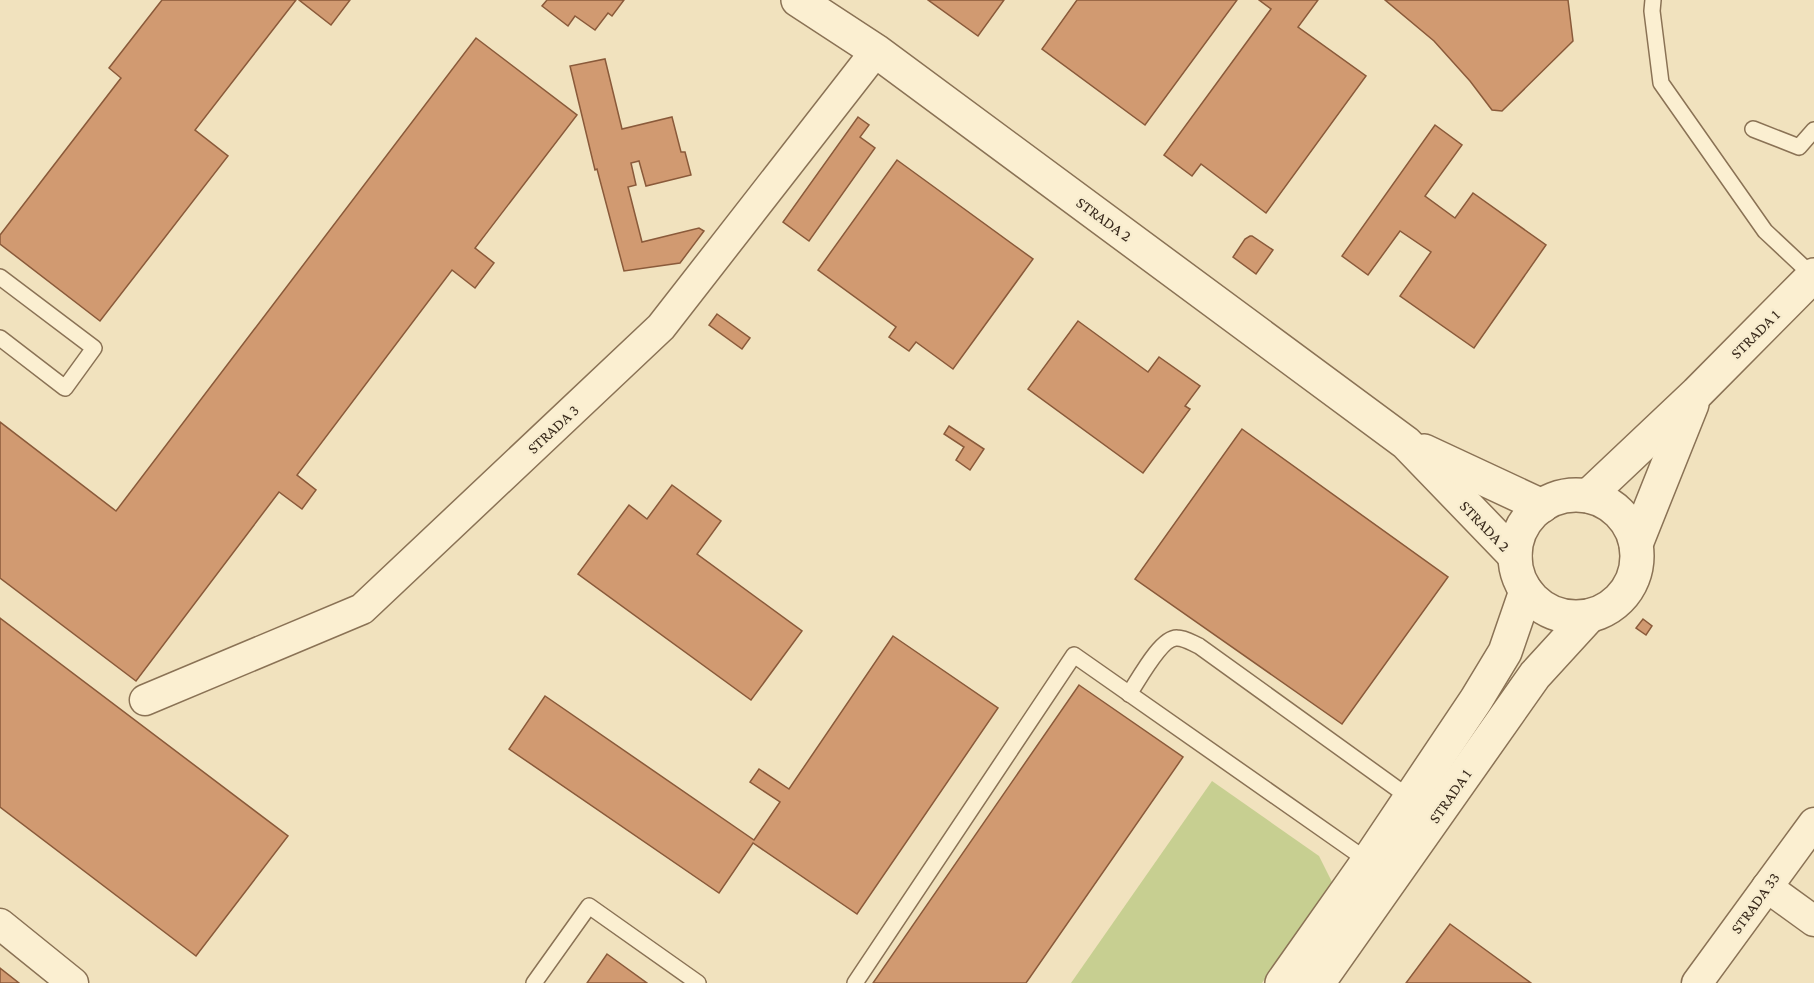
<svg xmlns="http://www.w3.org/2000/svg" width="1814" height="983" font-family="'Crimson Pro',serif">
<style>
.green{fill:#c7cf91}
.building{fill:#d19a71;stroke:#8a5a3a;stroke-width:1.5}
.lines{fill:none;stroke-linecap:round;stroke-linejoin:round}
.service-casing{stroke:#8a7255;stroke-width:18}
.minor-casing{stroke:#8a7255;stroke-width:33}
.tertiary-casing{stroke:#8a7255;stroke-width:36}
.service{stroke:#fbefd1;stroke-width:15}
.minor{stroke:#fbefd1;stroke-width:30}
.tertiary{stroke:#fbefd1;stroke-width:33}
.labels{text-anchor:middle;dominant-baseline:central;stroke-width:4.5;stroke-linejoin:round;paint-order:stroke}
.street-label{font-size:16px;fill:#38291b;stroke:#f7ecce}
</style>
<rect width="100%" height="100%" fill="#f1e2be"/>
<path class="green" d="M1212 781 1319 856 1332 882 1262 983H1071Z"/>
<g class="building">
<path d="M162 0H296L195 130 228 156 100 321 0 244V235L121 78 109 68Z"/>
<path d="M299 0H350L331 25Z"/>
<path d="M547 0H624L612 16 608 13 595 30 575 16 568 26 542 6Z"/>
<path d="M928 0H1004L978 36Z"/>
<path d="M1077 0H1237L1145 125 1042 49Z"/>
<path d="M1259 0H1318L1298 27 1366 76 1266 213 1201 164 1192 176 1164 155 1271 9Z"/>
<path d="M1385 0H1568L1573 41 1502 111 1492 110 1470 81 1434 41Z"/>
<path d="M476 38 577 115 475 248 494 263 475 288 452 270 297 475 316 490 302 509 279 492 136 681 0 578V422L116 511Z"/>
<path d="M605 59 622 129 672 117 681 152H685L691 175 646 186 639 161 631 163 636 185 628 187 642 242 699 228 704 231 680 263 624 271 597 169 595 170 570 66Z"/>
<path d="M858 117 869 125 860 137 875 148 809 241 783 222Z"/>
<path d="M1435 125 1462 145 1425 196 1455 218 1473 193 1546 245 1474 348 1400 296 1431 252 1400 231 1368 275 1342 256Z"/>
<path d="M897 160 1033 259 953 369 916 342 909 351 889 337 896 327 818 270Z"/>
<path d="M1250 236H1252L1273 250 1256 274 1233 257 1245 239Z"/>
<path d="M717 314 750 338 742 349 709 325Z"/>
<path d="M1078 321 1148 372 1159 357 1200 386 1185 406 1190 409 1143 473 1028 389Z"/>
<path d="M949 426 984 449 970 470 956 460 964 447 944 434Z"/>
<path d="M1242 429 1448 577 1342 724 1135 579Z"/>
<path d="M672 485 721 521 697 554 802 631 751 700 578 574 629 505 647 519Z"/>
<path d="M0 618 288 836 196 956 0 807Z"/>
<path d="M1643 619 1652 626 1646 635 1636 628Z"/>
<path d="M893 636 998 708 857 914 753 843 719 893 509 749 545 696 754 840 780 802 750 782 759 769 789 789Z"/>
<path d="M1079 685 1183 757 1026 983H873Z"/>
<path d="M1450 924 1531 983H1406Z"/>
<path d="M607 954 647 983H587Z"/>
<path d="M0 968 19 983H0Z"/>
</g>
<g class="lines">
<g class="service-casing">
<g id="service">
<path d="M1653 0 1652 11 1661 83 1765 231 1813 276"/>
<path d="M1753 129 1799 147 1814 130"/>
<path d="M0 277 94 348 65 388 0 338"/>
<path d="M1129 694C1138 681 1161 637 1177 638 1185 638 1192 643 1199 646L1410 798"/>
<path d="M534 983 589 906 698 983"/>
<path d="M855 983 1074 655 1368 861"/>
</g>
</g>
<g class="minor-casing">
<g id="minor">
<path d="M145 700 362 609 661 327 876 51"/>
<path d="M1767 887 1814 921"/>
<path d="M0 924 73 983"/>
<path d="M1697 983 1814 823"/>
</g>
</g>
<g class="tertiary-casing">
<g id="tertiary">
<path d="M798 0 876 51 1406 443 1515 556"/>
<path d="M1424 451 1542 506"/>
<circle cx="1576" cy="556" r="61"/>
<path d="M1588 496 1697 393 1814 275"/>
<path d="M1636 544 1692 404"/>
<path d="M1282 983 1368 861 1476 700 1505 652 1526 591"/>
<path d="M1318 983 1535 675 1589 616"/>
</g>
</g>
<use href="#service" class="service"/>
<use href="#minor" class="minor"/>
<use href="#tertiary" class="tertiary"/>
</g>
<g class="labels">
<g class="street-label">
<text transform="translate(1104 219) rotate(36)">STRADA 2</text>
<text transform="translate(1755 334) rotate(-45)">STRADA 1</text>
<text transform="translate(553 429) rotate(-43)">STRADA 3</text>
<text transform="translate(1485 526) rotate(46)">STRADA 2</text>
<text transform="translate(1450 796) rotate(-55)">STRADA 1</text>
<text transform="translate(1755 903) rotate(-54)">STRADA 33</text>
</g>
</g>
</svg>
